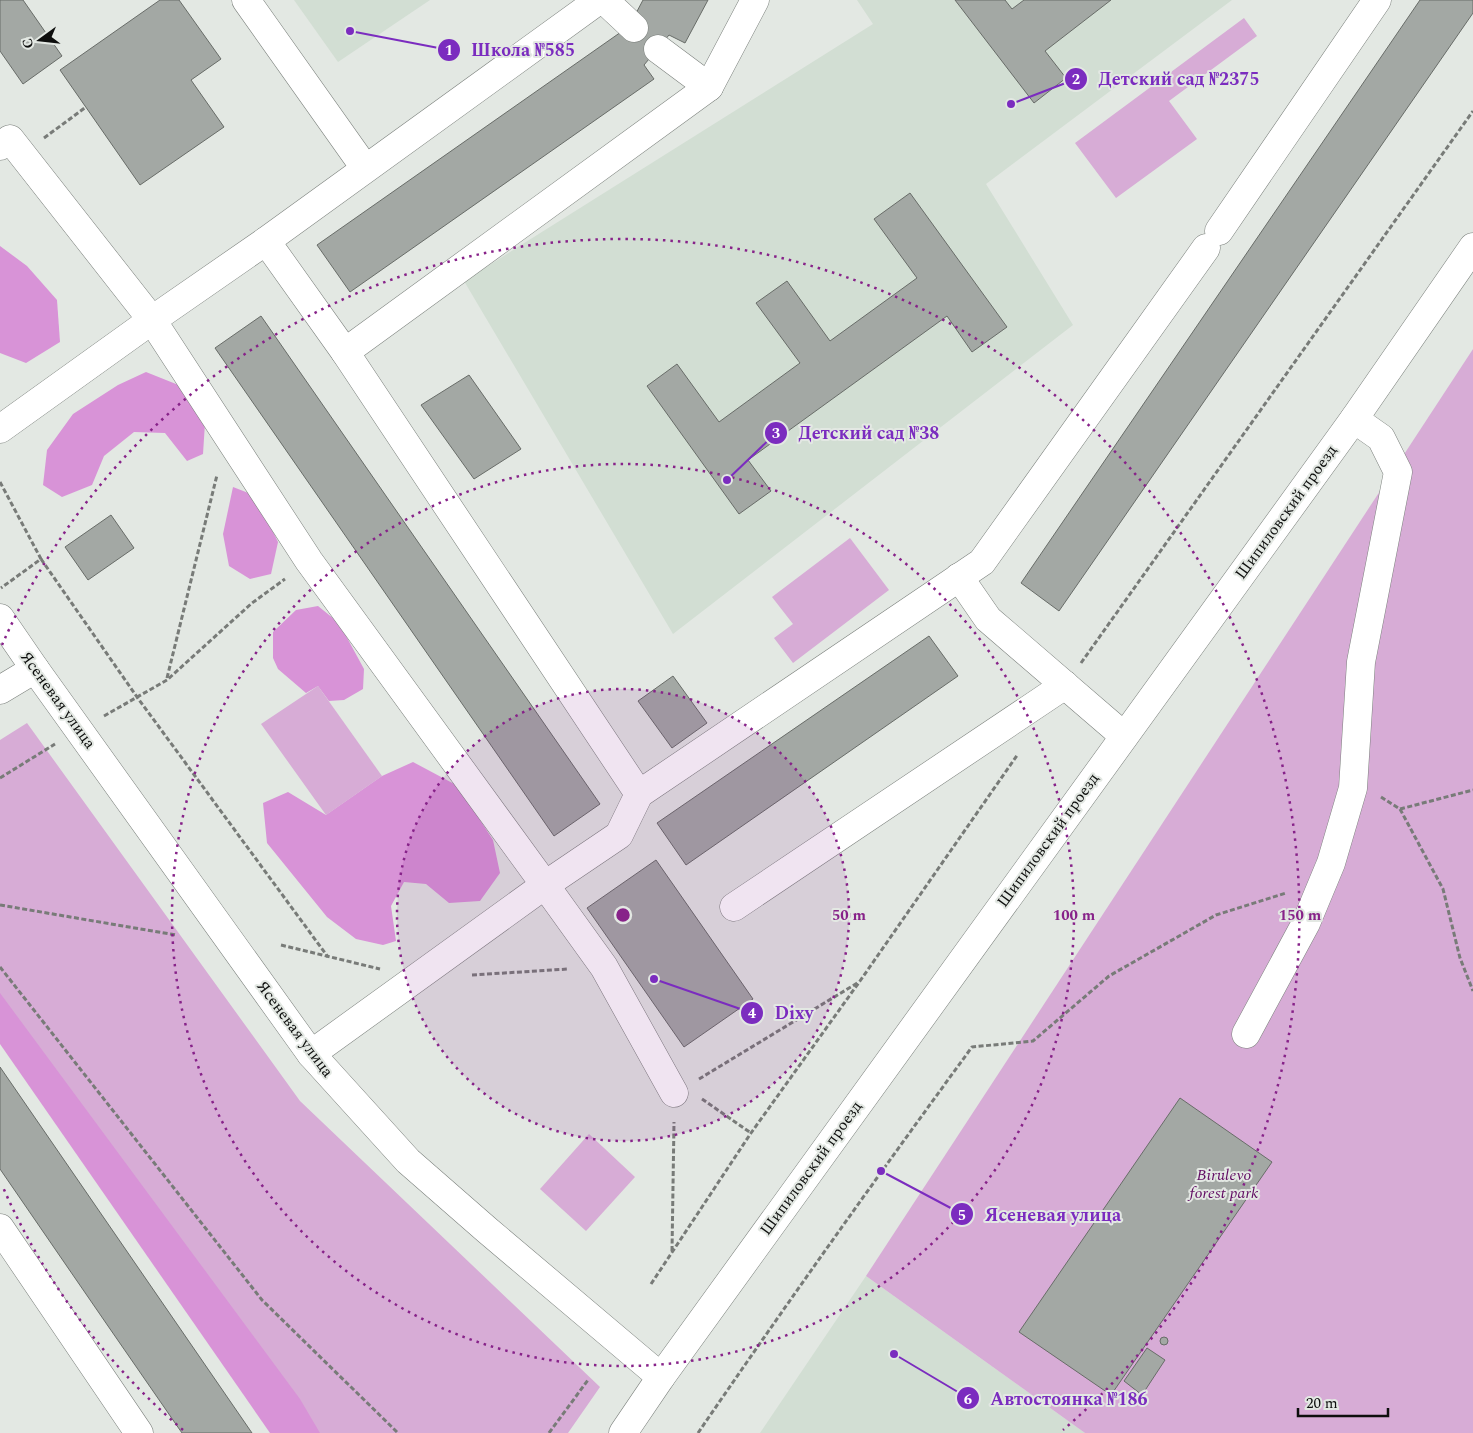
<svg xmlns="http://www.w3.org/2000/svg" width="1473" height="1433" font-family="Spectral,serif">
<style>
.built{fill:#d2ded3}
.green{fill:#d7acd6}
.forest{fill:#d893d7}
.building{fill:#a3a8a4;stroke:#686c68}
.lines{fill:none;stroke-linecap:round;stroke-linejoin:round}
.minor-casing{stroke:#7c817d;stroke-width:29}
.major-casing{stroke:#7c817d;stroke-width:29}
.path{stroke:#787b78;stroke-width:3;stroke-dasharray:5 2.5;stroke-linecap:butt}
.minor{stroke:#fff;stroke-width:28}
.major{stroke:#fff;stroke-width:28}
.ring{fill:none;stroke:#872289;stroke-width:2.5;stroke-dasharray:2.5 5}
.labels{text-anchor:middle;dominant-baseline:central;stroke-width:4;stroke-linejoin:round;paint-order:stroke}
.street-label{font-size:16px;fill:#0d0e0d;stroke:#e3e8e3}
.park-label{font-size:16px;font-style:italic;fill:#610c63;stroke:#e3e8e3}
.centre{fill:#872289;stroke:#e3e8e3;stroke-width:2.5}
.ring-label{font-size:15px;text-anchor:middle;font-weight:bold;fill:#872289;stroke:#e3e8e3;stroke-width:4;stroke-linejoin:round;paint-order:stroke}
.leader{fill:none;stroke:#7b2cbf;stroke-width:2}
.callout-dot{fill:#7b2cbf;stroke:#e3e8e3;stroke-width:2}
.mark-label{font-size:15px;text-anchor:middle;font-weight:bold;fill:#fff}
.callout-label{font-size:18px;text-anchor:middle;font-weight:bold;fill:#7b2cbf;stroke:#e3e8e3;stroke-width:4;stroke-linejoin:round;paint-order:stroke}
</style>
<rect width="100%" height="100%" fill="#e3e8e3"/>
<g class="built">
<path d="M294 0H430L338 62Z"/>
<path d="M857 0H1232L986 184 1073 325 673 634 464 281 873 24Z"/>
<path d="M866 1276 1085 1433H760Z"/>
</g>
<g class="green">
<path d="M1244 18 1257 36 1169 101 1197 139 1116 198 1075 143Z"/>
<path d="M1473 349V1433H1085L866 1276Z"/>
<path d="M850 538 889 590 793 663 774 638 793 624 772 597Z"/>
<path d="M318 686 382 776 326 815 261 724Z"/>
<path d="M27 723 300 1101 600 1387 568 1433H296L0 1025V740Z"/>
<path d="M589 1134 635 1177 586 1231 540 1189Z"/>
</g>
<g class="forest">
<path d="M0 246 27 266 57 300 60 342 26 363 0 353Z"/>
<path d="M146 372 181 386 205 423 203 454 187 461 165 433 134 432 104 456 92 485 62 497 43 485 47 450 73 414 118 385Z"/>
<path d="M233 487 256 496 278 542 271 574 250 579 229 566 223 534Z"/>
<path d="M318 606 339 623 364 669 363 689 344 700 329 701 318 686 306 693 278 669 273 658V632L296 610Z"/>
<path d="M413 762 458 786 493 840 500 873 480 901 449 903 426 884 404 882 391 906 396 941 383 945 356 939 327 917 267 843 263 803 288 792 326 815 382 776Z"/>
<path d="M0 993 300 1399 320 1433H270L0 1044Z"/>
</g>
<g class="building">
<path d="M0 0H23L62 56 23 84 0 51Z"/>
<path d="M160 0H179L221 59 191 80 224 127 140 185 60 70Z"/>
<path d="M643 0H708L685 43 669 35 644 65 654 79 350 292 317 245 621 32 634 17Z"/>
<path d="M955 0H1005L1012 9 1024 0H1111L1045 51 1066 78 1034 103Z"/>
<path d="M1420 0H1473V13L1059 611 1021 583Z"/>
<path d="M910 193 1007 327 972 352 947 316 748 460 771 491 739 514 647 386 677 364 719 422 800 363 756 303 787 281 830 341 917 278 874 219Z"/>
<path d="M261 316 600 804 554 836 215 348Z"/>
<path d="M469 375 521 449 474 479 421 405Z"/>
<path d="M111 515 134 548 88 580 65 547Z"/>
<path d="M929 636 958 676 686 865 657 823Z"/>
<path d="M673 676 707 723 672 748 638 701Z"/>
<path d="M656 860 753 999 684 1047 587 908Z"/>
<path d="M0 1067 252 1433H182L108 1326 0 1169Z"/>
<path d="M1180 1098 1272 1162 1111 1395 1019 1332Z"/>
<circle cx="1164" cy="1341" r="4"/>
<path d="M1147 1348 1165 1360 1142 1395 1124 1381Z"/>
</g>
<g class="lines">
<g class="minor-casing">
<g id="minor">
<path d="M246 0 365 168"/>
<path d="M604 0 634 28"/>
<path d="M658 49 709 87"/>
<path d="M0 146 10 139 152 320 309 561 545 885 311 1054"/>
<path d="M1219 231 1377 0"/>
<path d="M266 241 345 352 709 87 755 0"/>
<path d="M345 352 639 794"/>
<path d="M0 429 152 320 266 241 599 0"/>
<path d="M959 577 988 619 1124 736"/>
<path d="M0 690 35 669"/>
<path d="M734 907 1065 685"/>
<path d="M1246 1034 1306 923 1331 863 1353 788 1361 662 1398 472 1381 438 1354 419"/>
<path d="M674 1093 604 967 545 885 619 835 639 794 982 562 1206 248"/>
<path d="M0 1228 139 1433"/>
<path d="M661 1377 1354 419 1473 247"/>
</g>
</g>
<g class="major-casing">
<path id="major" d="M0 618 35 669 311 1054 408 1161 487 1230 661 1377 623 1433"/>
</g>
<g class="path">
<path d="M44 138 86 107"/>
<path d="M0 482 41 559 1 588"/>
<path d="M41 559 137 697 328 957"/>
<path d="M1081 663 1473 111"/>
<path d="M167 678 217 475"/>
<path d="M104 716 167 680 252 603 285 579"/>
<path d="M0 778 55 744"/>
<path d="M1381 797 1400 809 1473 790"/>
<path d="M1400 809 1443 889 1460 958 1473 991"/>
<path d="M0 905 176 935"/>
<path d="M281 945 380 969"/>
<path d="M0 967 262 1300 398 1433"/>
<path d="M472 975 568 969"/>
<path d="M699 1079 859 982"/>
<path d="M702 1099 751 1133"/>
<path d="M672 1251 674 1122"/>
<path d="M651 1284 751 1133 860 981 1018 754"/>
<path d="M549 1433 588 1380"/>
<path d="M698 1433C787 1303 879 1174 972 1047L1033 1041 1109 976 1216 915 1286 893"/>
</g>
<use href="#minor" class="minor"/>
<use href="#major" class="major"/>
</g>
<circle cx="623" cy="915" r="226" fill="#872289" fill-opacity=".12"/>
<g class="ring">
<circle cx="623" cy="915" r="226"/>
<circle cx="623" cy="915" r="451"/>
<path d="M183 1430A677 677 0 0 1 2 1185M2 645A677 677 0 1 1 1063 1430"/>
</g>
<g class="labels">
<g class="street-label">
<text transform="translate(1286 512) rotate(-54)">Шипиловский проезд</text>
<text transform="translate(58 700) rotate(54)">Ясеневая улица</text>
<text transform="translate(1048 840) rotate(-54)">Шипиловский проезд</text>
<text transform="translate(295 1029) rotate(53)">Ясеневая улица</text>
<text transform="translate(811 1168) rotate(-54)">Шипиловский проезд</text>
</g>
<g class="park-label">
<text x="1224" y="1175">Birulevo<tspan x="1224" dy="18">forest park</tspan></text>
</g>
</g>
<circle cx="623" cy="915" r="8" class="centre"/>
<g class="ring-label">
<text x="849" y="920">50 m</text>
<text x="1074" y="920">100 m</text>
<text x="1300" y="920">150 m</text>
</g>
<path class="leader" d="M350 31L449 50M1011 104L1076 79M727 480L776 433M654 979L752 1013M881 1171L962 1214M894 1354L968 1398"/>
<g class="callout-dot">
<circle cx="350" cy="31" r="5"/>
<circle cx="1011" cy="104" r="5"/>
<circle cx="727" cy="480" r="5"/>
<circle cx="654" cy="979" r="5"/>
<circle cx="881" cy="1171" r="5"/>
<circle cx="894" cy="1354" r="5"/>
<circle cx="449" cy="50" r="12"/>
<circle cx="1076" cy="79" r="12"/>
<circle cx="776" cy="433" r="12"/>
<circle cx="752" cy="1013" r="12"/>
<circle cx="962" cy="1214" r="12"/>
<circle cx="968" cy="1398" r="12"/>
</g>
<g class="mark-label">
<text x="449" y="55">1</text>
<text x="1076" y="84">2</text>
<text x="776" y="438">3</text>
<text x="752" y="1018">4</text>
<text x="962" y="1220">5</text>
<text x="968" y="1404">6</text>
</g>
<g class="callout-label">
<text x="523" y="56">Школа №585</text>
<text x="1179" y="85">Детский сад №2375</text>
<text x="869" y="439">Детский сад №38</text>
<text x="794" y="1019">Dixy</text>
<text x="1053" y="1221">Ясеневая улица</text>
<text x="1069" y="1405">Автостоянка №186</text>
</g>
<g transform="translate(40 40) rotate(255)" stroke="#e3e8e3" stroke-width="4" paint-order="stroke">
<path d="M0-4L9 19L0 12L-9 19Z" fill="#0d0e0d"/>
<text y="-8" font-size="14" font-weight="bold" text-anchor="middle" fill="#0d0e0d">С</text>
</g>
<path d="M1298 1408v8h90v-8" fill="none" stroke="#0d0e0d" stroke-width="2.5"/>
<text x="1306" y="1408" font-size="15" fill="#0d0e0d" stroke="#e3e8e3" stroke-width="4" paint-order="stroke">20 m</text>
</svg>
